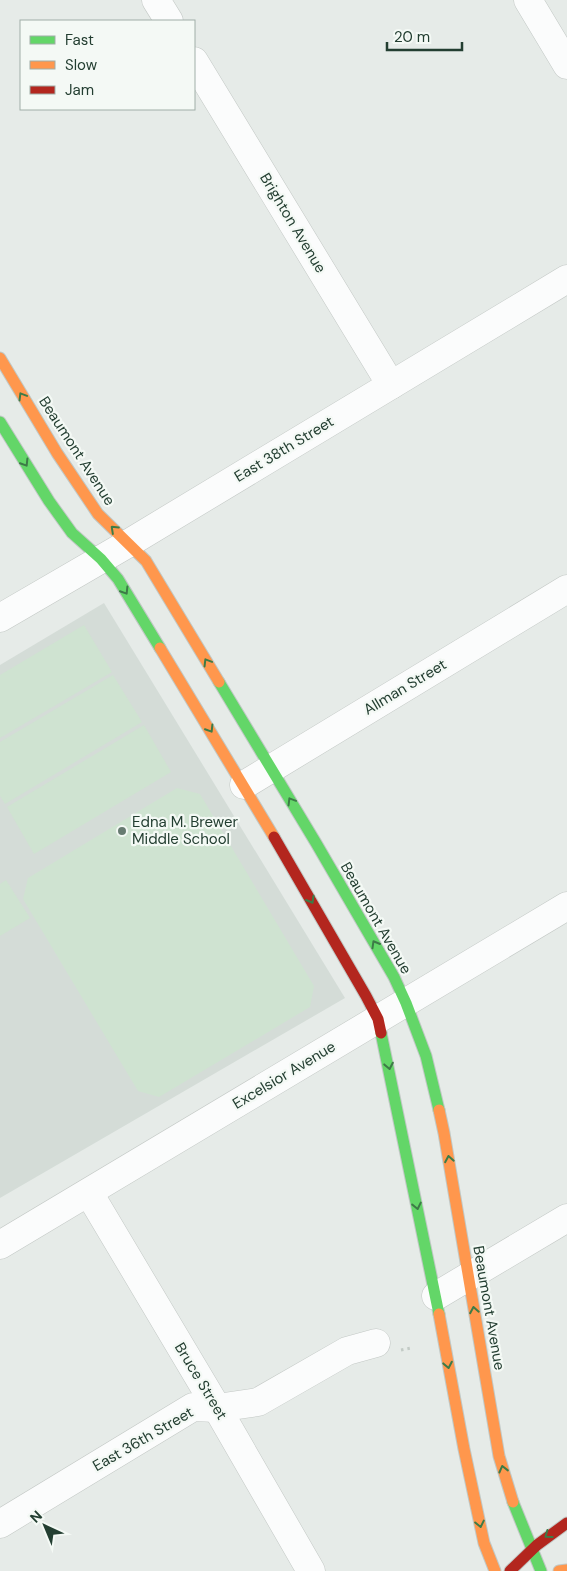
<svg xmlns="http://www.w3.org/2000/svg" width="567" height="1571" font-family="'DM Sans',sans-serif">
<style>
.built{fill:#d4dcd7}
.green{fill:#cfe3d1}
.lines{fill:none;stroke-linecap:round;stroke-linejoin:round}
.street-casing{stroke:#c3c8c5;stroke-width:29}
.fast-casing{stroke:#c1c8c5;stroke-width:13}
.slow-casing{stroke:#c1c8c5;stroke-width:13}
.jam-casing{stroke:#c1c8c5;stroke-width:13}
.path{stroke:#c2cac5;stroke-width:3;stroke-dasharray:2.5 4;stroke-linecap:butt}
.street{stroke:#fbfcfc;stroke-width:28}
.fast{stroke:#63d668;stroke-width:11}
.slow{stroke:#ff974d;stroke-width:11}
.jam{stroke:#b3261e;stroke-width:11}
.oneway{stroke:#3d7b47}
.poi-dot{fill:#677b71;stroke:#f4f9f5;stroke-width:2}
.labels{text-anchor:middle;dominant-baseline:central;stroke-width:4.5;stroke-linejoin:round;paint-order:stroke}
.street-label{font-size:15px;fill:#233e31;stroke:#f4f9f5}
.poi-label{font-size:15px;fill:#233e31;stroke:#f4f9f5;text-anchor:start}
</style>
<rect width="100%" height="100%" fill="#e6ebe8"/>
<path class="built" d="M104 603 345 998 0 1198V665Z"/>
<g class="green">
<path d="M84 625 112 672 0 738V675Z"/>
<path d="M113 675 142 722 5 804 0 796V742Z"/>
<path d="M144 725 171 772 34 854 7 807Z"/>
<path d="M177 788 200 794 314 986 310 1007 159 1097 138 1091 23 899 28 878Z"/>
<path d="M6 880 30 918 0 936V884Z"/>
</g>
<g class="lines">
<g class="street-casing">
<g id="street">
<path d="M156 0 169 21"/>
<path d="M528 0 567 65"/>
<path d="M194 61 391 385"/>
<path d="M0 618 129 543 567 279"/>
<path d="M244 785 567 589"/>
<path d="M89 1193 217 1408 311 1571"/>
<path d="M0 1245 567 906"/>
<path d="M436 1296 567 1218"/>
<path d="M0 1524 193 1407 217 1408 258 1402 347 1351 376 1343"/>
</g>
</g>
<g class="fast-casing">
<g id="fast">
<path d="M0 422 49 501 72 533 101 559 118 579 160 648"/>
<path d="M219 682 316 843 394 977 406 1003 426 1056 439 1110"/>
<path d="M381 1033 439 1314"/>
<path d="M513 1502 541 1571"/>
</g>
</g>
<g class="slow-casing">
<g id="slow">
<path d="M0 358 57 453 98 514 146 561 219 682"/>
<path d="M160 648 274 837"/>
<path d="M439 1110 444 1133 499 1456 513 1502"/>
<path d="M439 1314 464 1449 484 1543 495 1571"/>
<path d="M559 1571 567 1570"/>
</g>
</g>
<g class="jam-casing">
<g id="jam">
<path d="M274 837 366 996 378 1019 381 1033"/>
<path d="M510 1571 537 1545 567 1523"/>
</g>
</g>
<path class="path" d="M401 1350 411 1348"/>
<use href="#street" class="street"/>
<use href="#fast" class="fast"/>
<use href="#slow" class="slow"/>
<use href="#jam" class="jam"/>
</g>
<defs><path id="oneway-chevron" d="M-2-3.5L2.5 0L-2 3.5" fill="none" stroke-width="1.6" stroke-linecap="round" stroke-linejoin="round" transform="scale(1.25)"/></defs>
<g class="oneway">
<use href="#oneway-chevron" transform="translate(22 396) rotate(-121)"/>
<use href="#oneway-chevron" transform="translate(25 463) rotate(58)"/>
<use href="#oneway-chevron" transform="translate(114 529) rotate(-137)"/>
<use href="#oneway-chevron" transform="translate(125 591) rotate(58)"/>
<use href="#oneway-chevron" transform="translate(207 662) rotate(-121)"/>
<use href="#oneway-chevron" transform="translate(210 729) rotate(58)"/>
<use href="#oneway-chevron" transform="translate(291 801) rotate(-121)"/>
<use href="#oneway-chevron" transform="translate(311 900) rotate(60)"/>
<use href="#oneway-chevron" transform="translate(375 944) rotate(-120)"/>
<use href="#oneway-chevron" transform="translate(389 1066) rotate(79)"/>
<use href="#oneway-chevron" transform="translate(449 1159) rotate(-100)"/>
<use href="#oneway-chevron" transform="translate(417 1206) rotate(78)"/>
<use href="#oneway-chevron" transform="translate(474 1310) rotate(-100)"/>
<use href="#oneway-chevron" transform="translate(448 1365) rotate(79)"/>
<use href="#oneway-chevron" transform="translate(503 1469) rotate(-104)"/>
<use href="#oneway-chevron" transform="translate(480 1524) rotate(78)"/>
<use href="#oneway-chevron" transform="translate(548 1535) rotate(144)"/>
</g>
<circle class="poi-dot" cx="122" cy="831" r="5"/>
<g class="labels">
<g class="street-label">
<text transform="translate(293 223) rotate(59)">Brighton Avenue</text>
<text transform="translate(284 449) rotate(-31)">East 38th Street</text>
<text transform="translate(77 451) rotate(57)">Beaumont Avenue</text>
<text transform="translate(405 687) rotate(-31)">Allman Street</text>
<text transform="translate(376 918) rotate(60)">Beaumont Avenue</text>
<text transform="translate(284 1075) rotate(-31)">Excelsior Avenue</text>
<text transform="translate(489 1308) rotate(80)">Beaumont Avenue</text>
<text transform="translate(201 1381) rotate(59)">Bruce Street</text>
<text transform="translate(143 1439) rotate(-30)">East 36th Street</text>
</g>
<g class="poi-label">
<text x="132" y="822">Edna M. Brewer<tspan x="132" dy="17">Middle School</tspan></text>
</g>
</g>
<rect x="20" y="20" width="175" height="90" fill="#f4f9f5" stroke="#a0aea7"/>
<rect x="30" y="36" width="25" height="8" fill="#63d668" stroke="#a0aea7"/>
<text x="65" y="45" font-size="15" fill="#233e31">Fast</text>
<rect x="30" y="61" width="25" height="8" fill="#ff974d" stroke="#a0aea7"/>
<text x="65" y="70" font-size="15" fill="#233e31">Slow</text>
<rect x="30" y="86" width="25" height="8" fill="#b3261e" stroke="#a0aea7"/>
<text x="65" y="95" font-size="15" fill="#233e31">Jam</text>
<g transform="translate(45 1526) rotate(316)" stroke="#f4f9f5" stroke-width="4" paint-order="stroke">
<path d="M0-4L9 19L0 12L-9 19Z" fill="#233e31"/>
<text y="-8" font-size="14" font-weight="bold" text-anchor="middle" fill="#233e31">N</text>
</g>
<path d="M387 42v8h75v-8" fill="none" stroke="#233e31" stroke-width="2.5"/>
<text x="394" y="42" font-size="15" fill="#233e31" stroke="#f4f9f5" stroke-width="4" paint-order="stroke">20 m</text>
</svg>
